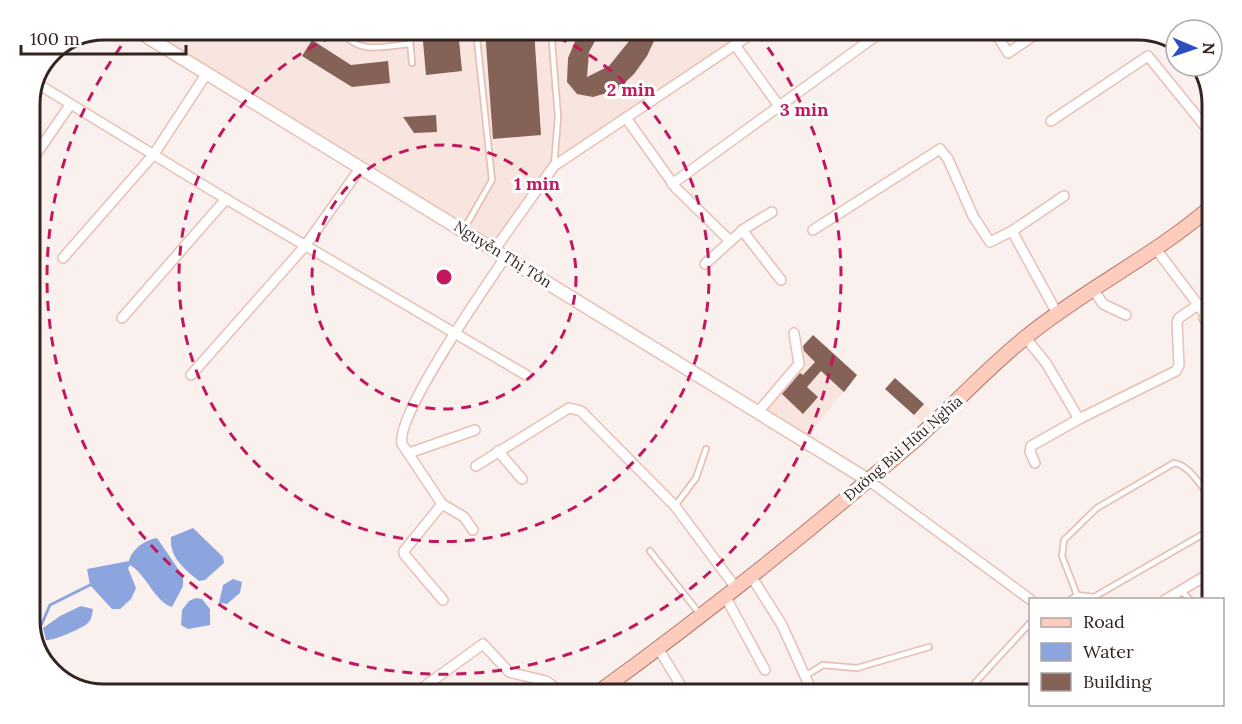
<svg xmlns="http://www.w3.org/2000/svg" width="1242" height="724" font-family="Lora,serif">
<style>
.built{fill:#f9e5df}
.water{fill:#8ca5de}
.lines{fill:none;stroke-linecap:round;stroke-linejoin:round}
.stream{stroke:#8ca5de;stroke-width:3}
.building{fill:#846257}
.lane-casing{stroke:#e7c0b4;stroke-width:8}
.street-casing{stroke:#e7c0b4;stroke-width:12}
.secondary-casing{stroke:#e7c0b4;stroke-width:15}
.primary-casing{stroke:#b57b69;stroke-width:16}
.lane{stroke:#fff;stroke-width:4.5}
.street{stroke:#fff;stroke-width:9}
.secondary{stroke:#fff;stroke-width:12}
.primary{stroke:#fdccbd;stroke-width:14}
.ring{fill:none;stroke:#c2185b;stroke-width:3;stroke-dasharray:10 8}
.labels{text-anchor:middle;dominant-baseline:central;stroke-width:6;stroke-linejoin:round;paint-order:stroke}
.street-label{font-size:15px;fill:#332420;stroke:#fff}
.rim{fill:none;stroke:#332420;stroke-width:3}
.centre{fill:#c2185b;stroke:#fff;stroke-width:3}
.ring-label{font-size:18px;text-anchor:middle;font-weight:bold;fill:#c2185b;stroke:#fff;stroke-width:6;stroke-linejoin:round;paint-order:stroke}
</style>
<rect width="100%" height="100%" fill="#faf1ef"/>
<g class="built">
<path d="M148 30H548L555 116 552 163 496 243Z"/>
<path d="M553 30H750L557 160 560 115Z"/>
<path d="M813 335 857 375 808 436 765 409 803 366 801 348Z"/>
<path d="M895 378 935 414 924 424 885 389Z"/>
</g>
<g class="water">
<path d="M193 528 223 557 224 563 205 580 199 581C184 569 169 557 171 537Z"/>
<path d="M157 538 183 576V586L172 607C154 601 147 575 130 565L128 568 136 588 131 599 120 609H112L90 585 87 569 129 561C132 549 145 540 157 538Z"/>
<path d="M233 579 242 582 240 593 227 604 219 603 223 585Z"/>
<path d="M196 598 202 599 210 609V625L188 629 181 625 182 610 189 601Z"/>
<path d="M81 606 93 609C92 614 92 619 88 623 81 629 53 641 46 640L43 628 60 616Z"/>
</g>
<g class="lines">
<path class="stream" d="M35 639 50 605 90 585"/>
</g>
<g class="building">
<path d="M422 30H458L462 71 426 75Z"/>
<path d="M485 30H534L541 135 493 139Z"/>
<path d="M580 30H601L589 52 587 77 609 66 638 30H659L647 56 634 74 617 90 593 97 577 94 567 82 568 58Z"/>
<path d="M312 40 351 65 388 61 390 83 352 87 302 56Z"/>
<path d="M436 115 437 132 414 133 403 117Z"/>
<path d="M813 335 857 375 844 392 821 371 807 387 818 397 803 414 782 394 800 373 803 375 815 362 804 351 803 346Z"/>
<path d="M895 378 924 404 914 415 885 389Z"/>
</g>
<g class="lines">
<g class="lane-casing">
<g id="lane">
<path d="M341 30C358 56 382 46 410 44"/>
<path d="M409 30 412 63"/>
<path d="M551 30 558 117 554 166"/>
<path d="M464 229 492 180 476 30"/>
<path d="M675 506 696 478 706 449"/>
<path d="M650 551 699 613"/>
<path d="M1181 590 1190 600"/>
<path d="M1077 595 1094 597 1212 529"/>
<path d="M1070 600 1077 595 1062 556 1064 540 1097 508 1174 463C1190 465 1201 488 1212 498"/>
<path d="M1206 600 1212 596"/>
<path d="M805 676 823 665 857 668 929 647"/>
<path d="M975 683 1030 623"/>
</g>
</g>
<g class="street-casing">
<g id="street">
<path d="M919 30 921 33"/>
<path d="M994 30 1008 53 1042 30"/>
<path d="M735 45 779 106"/>
<path d="M38 84 226 199 526 375"/>
<path d="M626 118 676 188 730 241"/>
<path d="M1051 121 1148 56 1212 135"/>
<path d="M30 163 70 105"/>
<path d="M672 184 884 30"/>
<path d="M742 230 781 280"/>
<path d="M813 230 940 149 948 159 973 216 990 242 1012 231 1064 196"/>
<path d="M1012 231 1058 315"/>
<path d="M495 249 554 166 757 30"/>
<path d="M1156 249 1205 314"/>
<path d="M63 258 154 154 207 73"/>
<path d="M705 264 744 229 772 212"/>
<path d="M1093 289 1103 304 1126 315"/>
<path d="M1212 306 1204 318 1212 332"/>
<path d="M122 318 226 199"/>
<path d="M1025 337 1046 363 1079 419 1176 371 1179 365 1177 322 1179 318 1198 305"/>
<path d="M191 375 305 246 361 167"/>
<path d="M758 412 799 364 794 333"/>
<path d="M498 451 522 479"/>
<path d="M409 453 475 430"/>
<path d="M1035 463 1030 452 1031 446 1079 419"/>
<path d="M476 466 569 408 581 411 675 506 736 588"/>
<path d="M868 480 1031 600"/>
<path d="M442 504 464 517 473 530"/>
<path d="M751 576 782 625 813 694"/>
<path d="M725 596 765 670"/>
<path d="M443 600 404 554V551L442 504 402 444C395 415 487 285 506 256"/>
<path d="M1165 600 1212 572"/>
<path d="M658 648 686 694"/>
<path d="M414 694 483 644 509 672 546 681 564 694"/>
<path d="M707 694 716 690 721 694"/>
<path d="M1023 694 1030 689"/>
</g>
</g>
<g class="secondary-casing">
<path id="secondary" d="M136 30 868 480"/>
</g>
<g class="primary-casing">
<path id="primary" d="M596 694C705 615 811 530 913 442 951 408 986 369 1026 337 1085 289 1154 256 1212 206"/>
</g>
<use href="#lane" class="lane"/>
<use href="#street" class="street"/>
<use href="#secondary" class="secondary"/>
<use href="#primary" class="primary"/>
</g>
<g class="ring">
<circle cx="444" cy="277" r="132"/>
<path d="M541 30A265 265 0 1 1 347 30"/>
<path d="M757 33A397 397 0 1 1 131 33"/>
</g>
<g class="labels">
<g class="street-label">
<text transform="translate(503 254) rotate(32)">Nguyễn Thị Tồn</text>
<text transform="translate(903 448) rotate(-41)">Đường Bùi Hữu Nghĩa</text>
</g>
</g>
<path d="M0 0H1242V724H0ZM104 40H1138A64 64 0 0 1 1202 104V620A64 64 0 0 1 1138 684H104A64 64 0 0 1 40 620V104A64 64 0 0 1 104 40Z" fill="#fff" fill-rule="evenodd"/>
<path class="rim" d="M104 40H1138A64 64 0 0 1 1202 104V620A64 64 0 0 1 1138 684H104A64 64 0 0 1 40 620V104A64 64 0 0 1 104 40Z"/>
<circle cx="444" cy="277" r="9" class="centre"/>
<g class="ring-label">
<text x="631" y="96">2 min</text>
<text x="804" y="116">3 min</text>
<text x="537" y="190">1 min</text>
</g>
<rect x="1029" y="598" width="195" height="108" fill="#ffffff" stroke="#ada7a6" stroke-width="1.5"/>
<rect x="1041" y="618" width="30" height="9" fill="#fdccbd" stroke="#ada7a6" stroke-width="1.5"/>
<text x="1083" y="628" font-size="18" fill="#332420">Road</text>
<rect x="1041" y="643" width="30" height="18" fill="#8ca5de" stroke="#ada7a6" stroke-width="1.5"/>
<text x="1083" y="658" font-size="18" fill="#332420">Water</text>
<rect x="1041" y="673" width="30" height="18" fill="#846257" stroke="#ada7a6" stroke-width="1.5"/>
<text x="1083" y="688" font-size="18" fill="#332420">Building</text>
<g transform="translate(1194 48) rotate(92)"><circle r="28" fill="#ffffff" stroke="#ada7a6" stroke-width="1.5"/>
<path d="M0-4.5L10 22L0 15L-10 22Z" fill="#2d4ebe"/>
<text y="-9" font-size="16" font-weight="bold" text-anchor="middle" fill="#332420">N</text>
</g>
<path d="M21 45v9h165v-9" fill="none" stroke="#332420" stroke-width="3"/>
<text x="30" y="45" font-size="18" fill="#332420" stroke="#ffffff" stroke-width="4.5" paint-order="stroke">100 m</text>
</svg>
